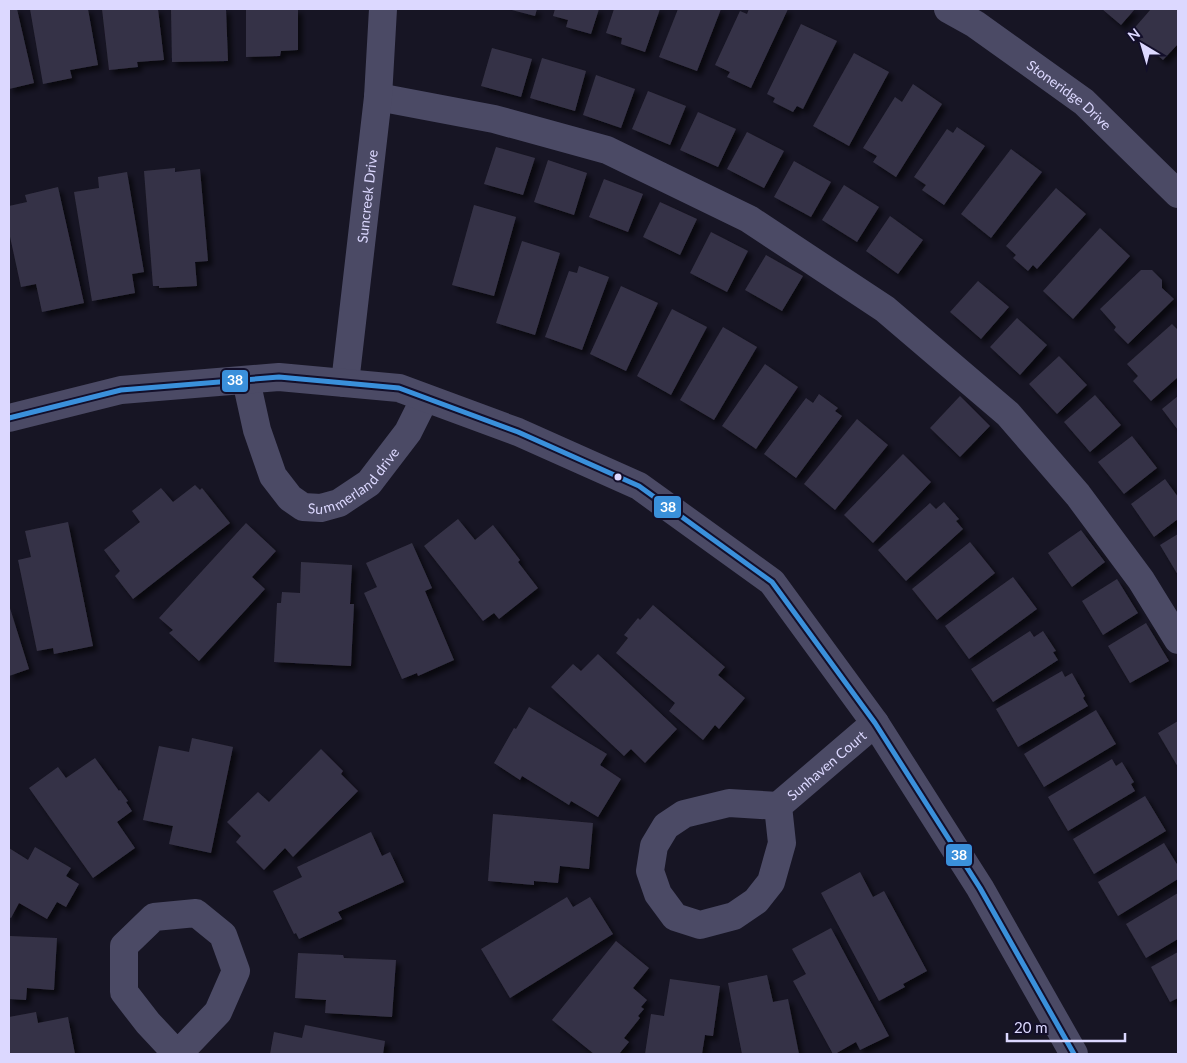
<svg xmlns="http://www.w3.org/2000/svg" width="1187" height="1063" font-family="Lato,sans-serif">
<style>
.building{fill:#363346;filter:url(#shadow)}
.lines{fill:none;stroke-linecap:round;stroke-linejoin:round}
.minor{stroke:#4b4a65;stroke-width:28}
.bus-1-casing{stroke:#130f2a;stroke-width:9}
.bus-1{stroke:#3a90db;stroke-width:5}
.bus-dot{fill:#dcd8ff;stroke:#130f2a;stroke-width:2}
.labels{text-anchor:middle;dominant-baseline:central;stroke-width:4.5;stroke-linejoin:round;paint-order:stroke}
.street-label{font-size:14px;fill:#dcd8ff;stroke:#130f2a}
.line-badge{stroke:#130f2a;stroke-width:2}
.badge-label{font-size:14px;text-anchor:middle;font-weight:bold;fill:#fff}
</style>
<defs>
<filter id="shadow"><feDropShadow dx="4.5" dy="4.5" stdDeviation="2.5" flood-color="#0009"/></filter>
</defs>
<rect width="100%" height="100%" fill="#171524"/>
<g class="building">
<path d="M9 9H17L34 83 9 89Z"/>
<path d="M30 9H88L98 65 70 70 72 78 43 84Z"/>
<path d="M102 9H158L164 60 137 62 138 67 109 70Z"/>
<path d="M171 9H226L228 61 172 62Z"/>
<path d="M246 9H298V50L281 51 280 56 246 57Z"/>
<path d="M508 9H537L535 16Z"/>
<path d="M555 9H599L591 34 566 27 568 20 553 16Z"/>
<path d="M614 9H660L645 52 621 44 622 38 606 33Z"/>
<path d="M678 9H721L697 71 659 57Z"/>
<path d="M749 9H788L751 88 727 77 730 72 715 65 740 11 747 14Z"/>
<path d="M1102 9H1135L1121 25Z"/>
<path d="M1151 9H1178V44L1163 60 1131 32Z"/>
<path d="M801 24 837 41 803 109 797 106 793 112 773 102 775 98 767 94Z"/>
<path d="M492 48 532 59 521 97 481 86Z"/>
<path d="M854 53 889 72 849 146 813 126Z"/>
<path d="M542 58 586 71 575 111 530 98Z"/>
<path d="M596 75 635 89 621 128 583 115Z"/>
<path d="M913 84 942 104 896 177 873 162 877 156 863 148 895 97 902 102Z"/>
<path d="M648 91 686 106 670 145 632 129Z"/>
<path d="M698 112 736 129 718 167 680 150Z"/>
<path d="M957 127 985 146 944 205 922 190 926 185 914 177 947 129 953 133Z"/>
<path d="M747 132 784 151 764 188 727 169Z"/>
<path d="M496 147 535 158 523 195 484 184Z"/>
<path d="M1011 149 1042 172 991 238 961 214Z"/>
<path d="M548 160 587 173 574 215 534 202Z"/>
<path d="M794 161 831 182 811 217 774 197Z"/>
<path d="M175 168V172L200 169 208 261 195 262 197 286 159 288V286H153L144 171Z"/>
<path d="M127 172 144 272 132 274 135 293 92 301 74 192 99 188 98 177Z"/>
<path d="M604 179 643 194 628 232 589 217Z"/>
<path d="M844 185 879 207 857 242 822 220Z"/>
<path d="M58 187 84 303 42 312 36 284 21 287 9 232V206L27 202 25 195Z"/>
<path d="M1056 188 1086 214 1037 269 1033 265 1028 271 1013 258 1016 255 1006 246Z"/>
<path d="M660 202 697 219 680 255 643 237Z"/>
<path d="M474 205 516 217 494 296 452 285Z"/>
<path d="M890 216 923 240 898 274 866 251Z"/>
<path d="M1100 228 1130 256 1073 319 1043 291Z"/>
<path d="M711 232 748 251 727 292 690 273Z"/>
<path d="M522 241 560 253 535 335 496 323Z"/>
<path d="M766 255 803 276 782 311 745 290Z"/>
<path d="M579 266 609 277 582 350 545 337 569 271 577 273Z"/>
<path d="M1141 270H1152L1162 280V288L1174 299 1128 344 1114 330 1116 327 1100 309Z"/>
<path d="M978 281 1009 307 981 339 950 312Z"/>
<path d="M621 286 658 303 626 371 590 354Z"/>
<path d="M672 309 707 327 671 395 637 376Z"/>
<path d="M1017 318 1047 345 1020 375 990 347Z"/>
<path d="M1172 324 1178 330V377L1151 401 1133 381 1138 376 1127 364Z"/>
<path d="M723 327 757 347 714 420 680 400Z"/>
<path d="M1059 356 1087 385 1057 414 1029 384Z"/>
<path d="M765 364 798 387 756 449 722 426Z"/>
<path d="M819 394 838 408 835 411 842 416 796 478 764 454 806 398 813 403Z"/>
<path d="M1095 395 1121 425 1090 452 1064 422Z"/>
<path d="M960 396 990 426 960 457 930 428Z"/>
<path d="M1178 396V430L1162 409Z"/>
<path d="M857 419 888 445 835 510 804 484Z"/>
<path d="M1132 436 1157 468 1124 494 1098 462Z"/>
<path d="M903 454 931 482 873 543 844 515Z"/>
<path d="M1165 479 1178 497V519L1154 537 1131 504Z"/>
<path d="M195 485 200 490 202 488 230 523 133 599 115 576 120 571 104 550 140 522 132 511 161 488 173 502Z"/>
<path d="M944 502 959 519 956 521 963 529 906 581 878 550 930 503 936 509Z"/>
<path d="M458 519 475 540 493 525 520 560 518 562 538 588 499 619 494 613 483 621 424 546Z"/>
<path d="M68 522 93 646 54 654 53 648 37 651 18 560 31 557 25 531Z"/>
<path d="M246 523 276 551 252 577 265 589 199 661 169 633 173 630 159 618Z"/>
<path d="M1081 530 1105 562 1072 587 1048 553Z"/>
<path d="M1178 534V575L1160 545Z"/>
<path d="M970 542 995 573 937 620 912 589Z"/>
<path d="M412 543 432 588 425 591 454 660 418 676 417 673 402 679 364 593 377 587 366 563Z"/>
<path d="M301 562 352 565 350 604H354L351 666 274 662 277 603H281L282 592 300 593Z"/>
<path d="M1013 577 1037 609 969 659 945 626Z"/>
<path d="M1117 579 1138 613 1103 635 1082 601Z"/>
<path d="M9 605 29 669 9 676Z"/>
<path d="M653 605 725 667 718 675 745 698 719 729 715 725 703 740 669 711 675 703 616 653 628 638 624 635 638 618 640 620Z"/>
<path d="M1146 623 1169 661 1130 683 1108 646Z"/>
<path d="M1030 631 1034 637 1043 631 1056 651 1053 652 1058 660 993 702 971 669Z"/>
<path d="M598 654 677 729 645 763 631 749 624 756 551 687 573 664 581 671Z"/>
<path d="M1062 671 1065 677 1072 673 1085 696 1083 698 1088 706 1018 747 996 709Z"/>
<path d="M529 707 607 754 600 765 621 779 598 817 571 801 569 805 522 776 520 780 494 763 514 728 516 729Z"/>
<path d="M1096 710 1116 744 1044 787 1024 754Z"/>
<path d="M1178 721V767L1158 733Z"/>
<path d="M192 738 233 747 211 853 169 844 173 826 143 820 159 746 189 752Z"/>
<path d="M321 749 343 771 341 774 358 791 293 857 285 848 264 870 236 842 241 836 227 822 258 792 269 802Z"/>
<path d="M95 758 119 791 120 790 128 801 126 802 132 811 117 822 135 848 93 878 29 788 58 767 66 778Z"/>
<path d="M1112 759 1116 766 1122 762 1134 782 1131 784 1135 791 1068 831 1048 797Z"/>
<path d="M1145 796 1166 831 1094 874 1073 839Z"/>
<path d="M493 814 593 823 589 869 560 866 558 883 534 881V885L488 881Z"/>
<path d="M371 832 382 856 390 852 404 882 338 912 342 919 299 939 296 933 294 934 273 891 302 877 297 867Z"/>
<path d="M1164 843 1178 866V879L1118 916 1098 882Z"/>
<path d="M35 847 71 868 66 876 79 884 66 907 57 902 47 919 19 903 11 918 9 917V848L28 860Z"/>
<path d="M860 872 873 897 884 891 927 971 903 984 905 987 879 1001 821 893Z"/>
<path d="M1178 893V939L1146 958 1126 924Z"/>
<path d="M567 897 573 907 590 897 613 934 510 998 481 949Z"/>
<path d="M831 928 889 1036 860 1050 856 1042 835 1054H833L793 981 806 974 792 949Z"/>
<path d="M10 936 57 938 54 990 27 988 26 1000 9 999Z"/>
<path d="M616 941 649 968 633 988 647 1000 641 1007 644 1009 638 1016 640 1018 624 1038 629 1042 619 1054H594L552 1020Z"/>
<path d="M1178 952V998L1170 1002 1151 967Z"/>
<path d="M298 953 343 955 344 958 396 960 392 1017 325 1013 326 1000 295 998Z"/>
<path d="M767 975 773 1002 788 999 799 1054H742L728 983Z"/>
<path d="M670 979 720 986 713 1036 705 1035 702 1054H645L651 1014 664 1016Z"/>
<path d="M36 1012 38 1023 68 1017 75 1054H9V1017Z"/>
<path d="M305 1025 385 1041 383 1054H270L274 1032 302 1038Z"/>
</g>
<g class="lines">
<g class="minor">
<path id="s1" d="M948 9 975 24 1084 102 1178 194"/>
<path d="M378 97 494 119 607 150 749 219 885 309 1008 414 1078 495 1141 580 1178 640"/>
<path id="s2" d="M246 380 257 430 273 476 290 498 303 507 321 508 339 503 369 483 408 432 425 398"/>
<path id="s3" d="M345 383 378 97 383 9"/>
<path d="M9 418 121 390 279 377 399 388 518 432 639 486 772 582 875 723 980 888 1074 1054"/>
<path id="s4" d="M778 806 782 843 771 882 756 901 734 916 700 925 675 917 658 894 650 871 654 846 666 826 684 814 729 803 778 806 875 723"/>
<path d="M177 1054 148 1023 124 992V946L154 917 196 913 223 935 236 971 218 1012 178 1054"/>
</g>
<g class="bus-1-casing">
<path id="bus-1" d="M9 418 121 390 279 377 399 388 518 432 639 486 772 582 875 723 980 888 1074 1054"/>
</g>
<use href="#bus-1" class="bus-1"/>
</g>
<circle class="bus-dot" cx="618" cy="477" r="4.5"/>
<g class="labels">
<g class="street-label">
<text stroke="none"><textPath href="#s1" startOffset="149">Stoneridge Drive</textPath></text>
<text stroke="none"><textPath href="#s3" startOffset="188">Suncreek Drive</textPath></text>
<text stroke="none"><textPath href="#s2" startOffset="204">Summerland drive</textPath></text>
<text stroke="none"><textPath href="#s4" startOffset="472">Sunhaven Court</textPath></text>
</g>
</g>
<g class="line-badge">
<rect x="221" y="369" width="28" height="24" rx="5" fill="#3a90db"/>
<rect x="653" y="495" width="29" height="24" rx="5" fill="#3a90db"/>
<rect x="945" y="843" width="28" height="24" rx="5" fill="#3a90db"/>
</g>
<g class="badge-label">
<text x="235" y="385">38</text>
<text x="668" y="512">38</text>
<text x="959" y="860">38</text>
</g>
<rect width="1187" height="1063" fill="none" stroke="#dcd8ff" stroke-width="20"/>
<g transform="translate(1142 45) rotate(322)" stroke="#130f2a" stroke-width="4" paint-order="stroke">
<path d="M0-4L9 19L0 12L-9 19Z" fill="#dcd8ff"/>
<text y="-8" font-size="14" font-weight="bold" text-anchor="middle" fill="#dcd8ff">N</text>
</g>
<path d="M1007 1033v8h118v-8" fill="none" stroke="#dcd8ff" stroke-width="2.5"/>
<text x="1014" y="1033" font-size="15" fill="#dcd8ff" stroke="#130f2a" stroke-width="4" paint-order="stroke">20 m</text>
</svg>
